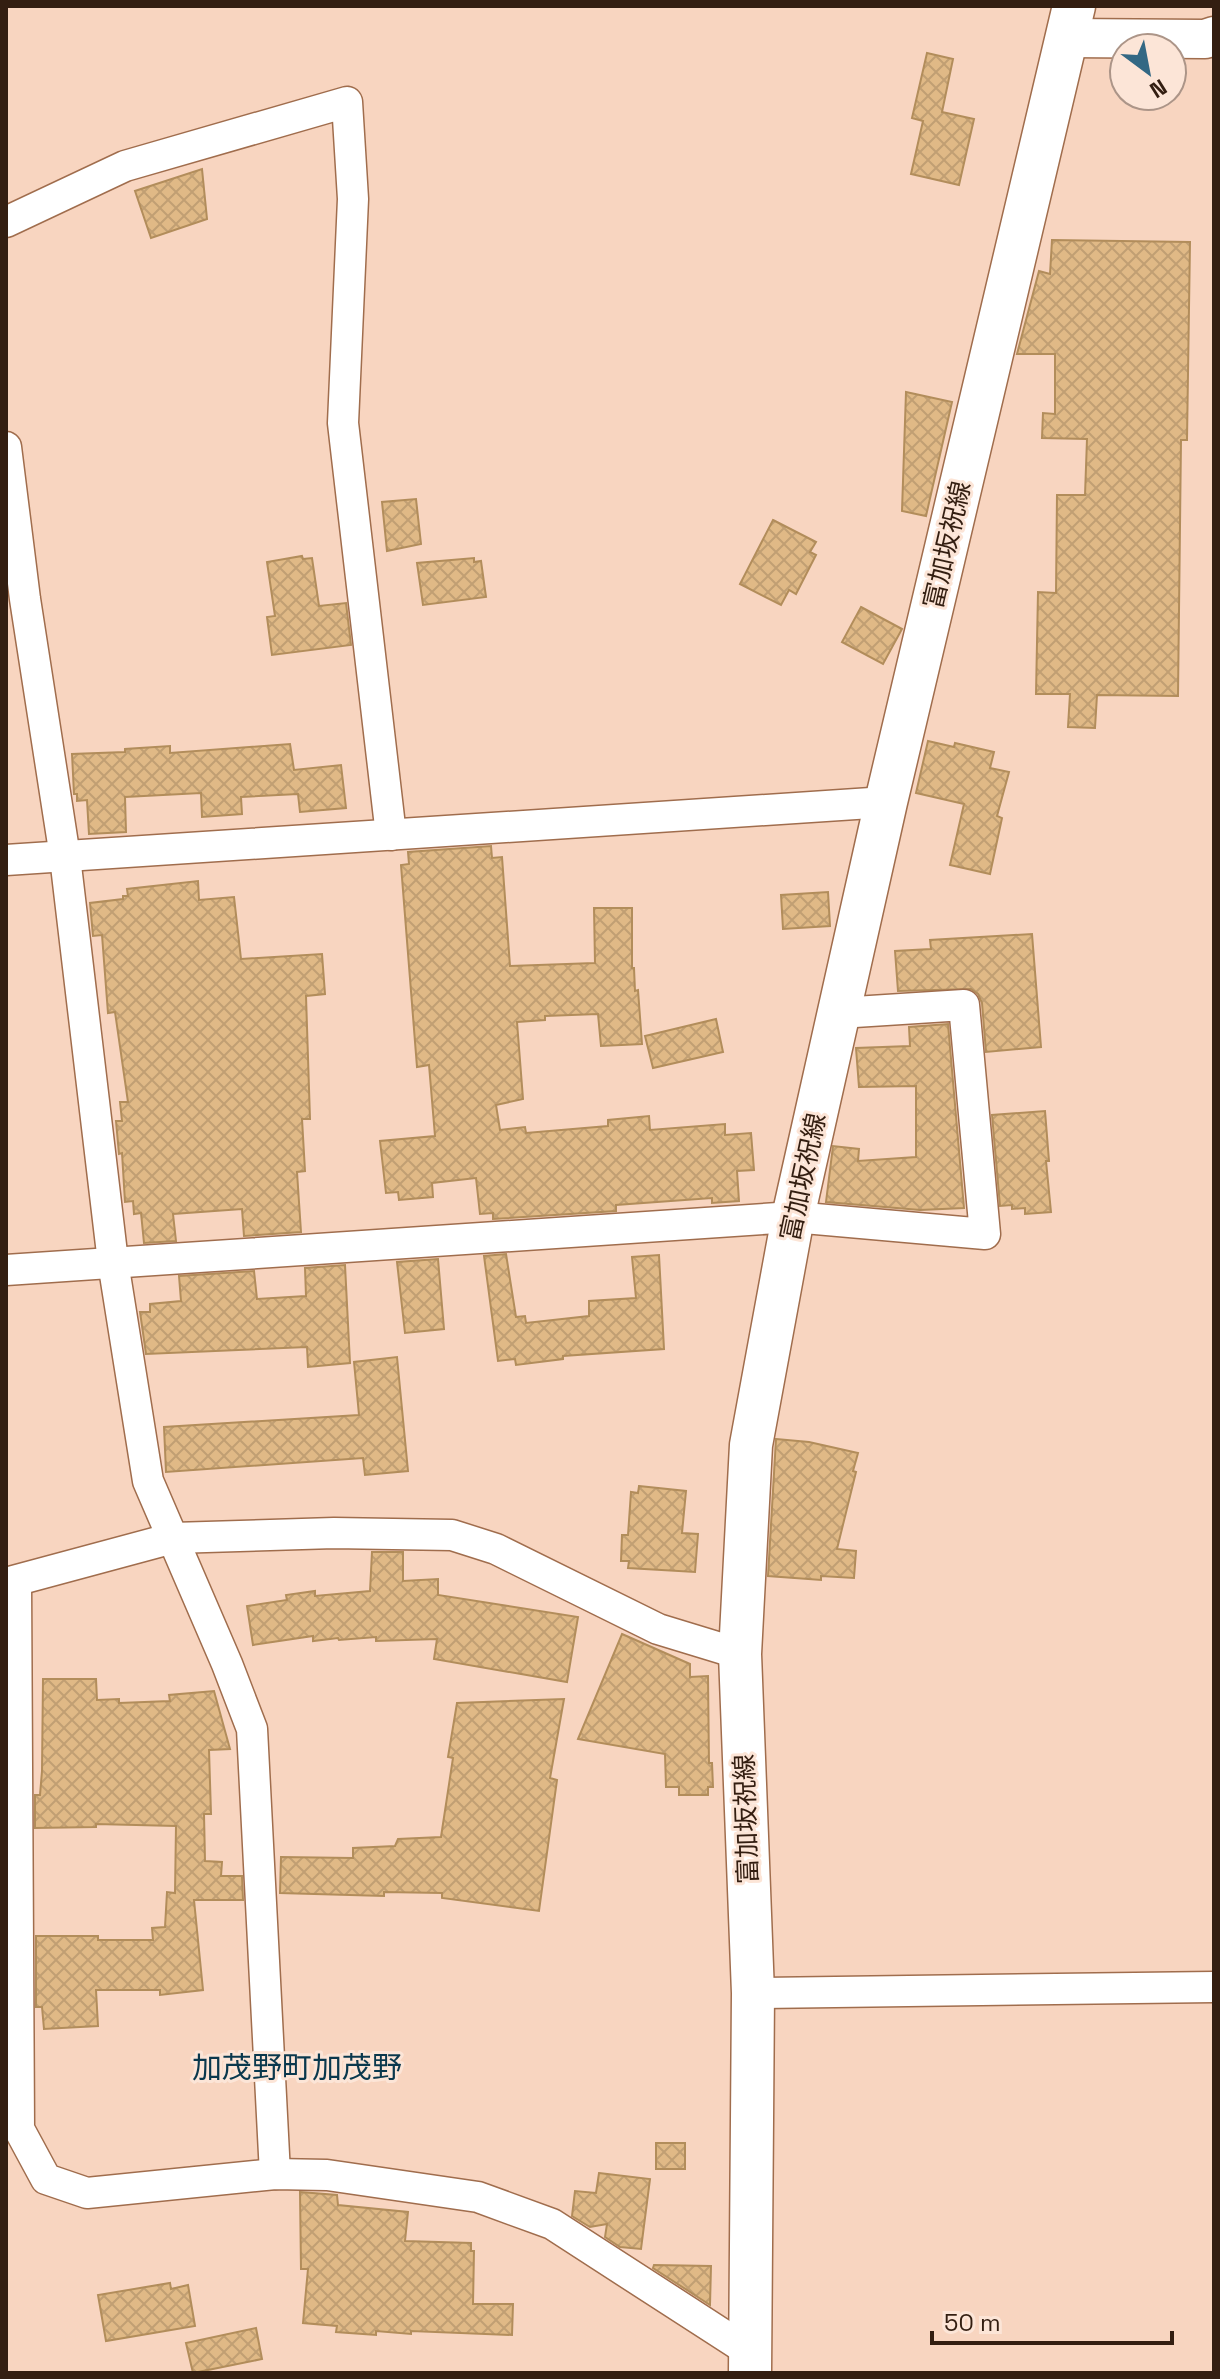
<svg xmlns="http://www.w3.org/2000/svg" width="1220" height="2379" font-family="'Space Grotesk','Noto Sans JP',sans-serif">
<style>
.building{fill:url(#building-cross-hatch);stroke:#b28d5b;stroke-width:2}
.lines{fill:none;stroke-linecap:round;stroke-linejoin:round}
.minor-casing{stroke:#a06d4d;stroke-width:33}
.tertiary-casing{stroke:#a06d4d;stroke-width:41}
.secondary-casing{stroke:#a06d4d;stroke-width:45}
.minor{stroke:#fff;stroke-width:30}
.tertiary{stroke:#fff;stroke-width:38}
.secondary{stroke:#fff;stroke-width:42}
.labels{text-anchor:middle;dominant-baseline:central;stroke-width:6;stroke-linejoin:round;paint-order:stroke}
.street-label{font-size:26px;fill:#331e11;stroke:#fce5d7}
.quarter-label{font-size:30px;fill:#0a384d;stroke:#fce5d7}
</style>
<defs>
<pattern id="building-cross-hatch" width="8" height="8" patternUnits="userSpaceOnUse" patternTransform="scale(2)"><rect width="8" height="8" fill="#e0b986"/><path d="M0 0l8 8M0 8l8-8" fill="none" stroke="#c19f73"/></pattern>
</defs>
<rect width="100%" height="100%" fill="#f8d5c0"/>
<g class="building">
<path d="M927 53 953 59 942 112 974 119 959 185 911 174 923 121 912 118Z"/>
<path d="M202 169 207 219 151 238 135 191Z"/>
<path d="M1052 240 1190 242 1187 440H1181L1178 696 1097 695 1095 728 1068 727 1070 694H1036L1038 592 1056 593 1057 495H1085L1087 439 1042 438 1043 413 1055 414V354H1017L1039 271 1050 274Z"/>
<path d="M906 392 952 402 926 516 902 511Z"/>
<path d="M416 499 421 544 387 551 382 502Z"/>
<path d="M773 520 816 542 810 552 816 555 796 594 789 590 781 605 740 584Z"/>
<path d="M302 556 303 559 312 558 319 606 346 603 351 645 272 655 267 617 275 616 267 562Z"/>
<path d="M474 558V562L481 561 486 597 423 605 417 563Z"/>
<path d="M861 607 902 629 883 664 842 642Z"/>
<path d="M928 741 954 747 955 743 994 752 990 768 1009 772 997 816 1002 818 990 874 950 865 964 804 916 793Z"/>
<path d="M290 744 294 770 341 765 346 808 300 812 298 794 241 797 242 814 202 817 201 793 125 797 126 832 89 834 87 800 77 801V794H74L72 754 125 752V749L170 746V753Z"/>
<path d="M491 846 492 858 502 857 510 966 595 963 594 908H632V968H634L635 991 638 990 642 1044 601 1046 598 1014 545 1016V1020L517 1022 523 1099 496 1105 500 1130 525 1127 526 1133 608 1126V1120L649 1116 650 1130 725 1124V1135L751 1133 754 1170 737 1171 739 1201 712 1203V1198L616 1205V1211L493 1219V1213L480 1214 476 1178 432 1183 433 1197 399 1200 398 1192 386 1193 380 1141 435 1136 429 1065 417 1067 401 865 409 864 408 852Z"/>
<path d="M198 881 199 900 234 897 241 959 322 954 325 994 306 996 310 1119H302L305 1171 297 1172 301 1232 244 1236 242 1209 173 1214 176 1241 144 1243 141 1213 134 1214 133 1201 125 1202 122 1153 119 1154 116 1121H122L120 1102H128L115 1012 108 1013 102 935 93 936 90 903 123 899V896H128L127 889Z"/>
<path d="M828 892 830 926 783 929 781 895Z"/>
<path d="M1032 934 1041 1047 986 1052 982 1003 978 994 971 989 898 991 895 951 931 949 930 940Z"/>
<path d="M716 1019 723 1052 653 1068 645 1036Z"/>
<path d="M948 1024 964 1208 920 1210 826 1202 833 1146 859 1149 858 1161 916 1157V1086L859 1087 856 1048 910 1046 909 1027Z"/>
<path d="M1045 1111 1049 1161H1046L1051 1212 1025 1214V1208L1012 1209V1205L1000 1206 992 1115Z"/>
<path d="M506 1254 516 1317 525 1316 526 1323 589 1316V1301L636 1298 632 1257 659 1255 664 1349 563 1356V1359L516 1365 515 1359 498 1361 484 1256Z"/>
<path d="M438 1259 444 1329 405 1333 397 1262Z"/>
<path d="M345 1265 350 1363 308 1367 307 1347 146 1354 140 1312H150V1304L181 1301 179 1276 254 1271 257 1299 306 1296 305 1268Z"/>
<path d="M397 1357 408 1471 365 1475 363 1458 166 1472 164 1427 359 1415 354 1362Z"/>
<path d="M776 1439 809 1442 858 1453 853 1471 856 1472 837 1549 856 1551 854 1578 821 1576V1580L768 1576Z"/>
<path d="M639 1486 686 1491 682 1533 698 1534 695 1572 628 1568 629 1561H621L622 1535H628L631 1492 638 1493Z"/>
<path d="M372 1552H403V1581L438 1579V1595L578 1617 567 1682 434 1659 437 1639 376 1641V1637L339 1640 338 1638 313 1641V1636L253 1645 247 1606 287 1600 286 1595 315 1591V1596L370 1591Z"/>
<path d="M622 1634 690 1664V1677L708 1676 709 1763H712L713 1787H708V1795H679V1787H666L665 1754 578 1739Z"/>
<path d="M43 1679H96L97 1700 119 1699V1703L170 1701 169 1695 214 1691 230 1749 209 1750 211 1814H204L205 1861 222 1862 221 1876H242L243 1900H194L203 1990 160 1995V1990H96L98 2026 44 2029 42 2007H36V1936H98V1940H153L152 1928 165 1927 167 1892 175 1893 176 1826 96 1824V1827L35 1828V1795H40L42 1771Z"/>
<path d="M564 1699 550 1778 557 1780 539 1911 442 1898V1893L384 1892V1896L280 1893 281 1857 353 1858V1848L395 1846 398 1839 441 1837 453 1758 448 1757 457 1703Z"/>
<rect x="656" y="2143" width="29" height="26"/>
<path d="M599 2173 650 2179 641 2249 620 2247 605 2237 607 2224 590 2227 572 2216 575 2191 596 2193Z"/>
<path d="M300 2192 337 2195 338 2205 408 2212 405 2241 471 2243V2251H474L473 2304H513L512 2335 411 2331V2334L376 2331V2335L336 2332 337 2326 303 2323 308 2269H301Z"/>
<path d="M654 2265 711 2266 710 2305 653 2268Z"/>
<path d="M170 2283 171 2289 188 2285 195 2326 106 2341 98 2295Z"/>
<path d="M256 2328 262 2359 193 2373 186 2343Z"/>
</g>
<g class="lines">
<g class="minor-casing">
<g id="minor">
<path d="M6 222 125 166 347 102 353 199 343 423 391 835"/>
<path d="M6 447 25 599 65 857 113 1262 148 1481 227 1664 252 1729 275 2174"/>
<path d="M6 860 886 802"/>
<path d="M6 1270 793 1217 985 1234 964 1005 839 1013"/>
<path d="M16 1582 19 2129 46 2179 87 2193 275 2174 327 2175 478 2197 552 2224 750 2352"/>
<path d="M6 1583 173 1538 334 1533 452 1535 496 1549 658 1629 740 1654"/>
<path d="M753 1993 1214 1987"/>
</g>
</g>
<g class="tertiary-casing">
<path id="tertiary" d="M1067 38 1205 39 1214 36"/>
</g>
<g class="secondary-casing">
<path id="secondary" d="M750 2373 753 1993 740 1654 751 1445 793 1217 886 802 1074 6"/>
</g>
<use href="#minor" class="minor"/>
<use href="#tertiary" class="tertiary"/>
<use href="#secondary" class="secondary"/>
</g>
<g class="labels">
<g class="street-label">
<text transform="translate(947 545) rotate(-77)">富加坂祝線</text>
<text transform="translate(803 1177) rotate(-78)">富加坂祝線</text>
<text transform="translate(746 1819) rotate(-92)">富加坂祝線</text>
</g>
<g class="quarter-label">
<text x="297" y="2067">加茂野町加茂野</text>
</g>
</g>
<rect width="1220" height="2379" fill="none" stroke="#331e11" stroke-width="16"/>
<g transform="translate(1148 72) rotate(148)"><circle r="38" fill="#fce5d7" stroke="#ac9588" stroke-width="2"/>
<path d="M0-6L14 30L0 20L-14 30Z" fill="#336884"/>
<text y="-12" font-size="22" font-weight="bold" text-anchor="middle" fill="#331e11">N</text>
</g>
<path d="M932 2331v12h240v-12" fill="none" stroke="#331e11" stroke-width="4"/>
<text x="944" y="2331" font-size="24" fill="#331e11" stroke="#fce5d7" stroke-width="6" paint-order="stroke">50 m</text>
</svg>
